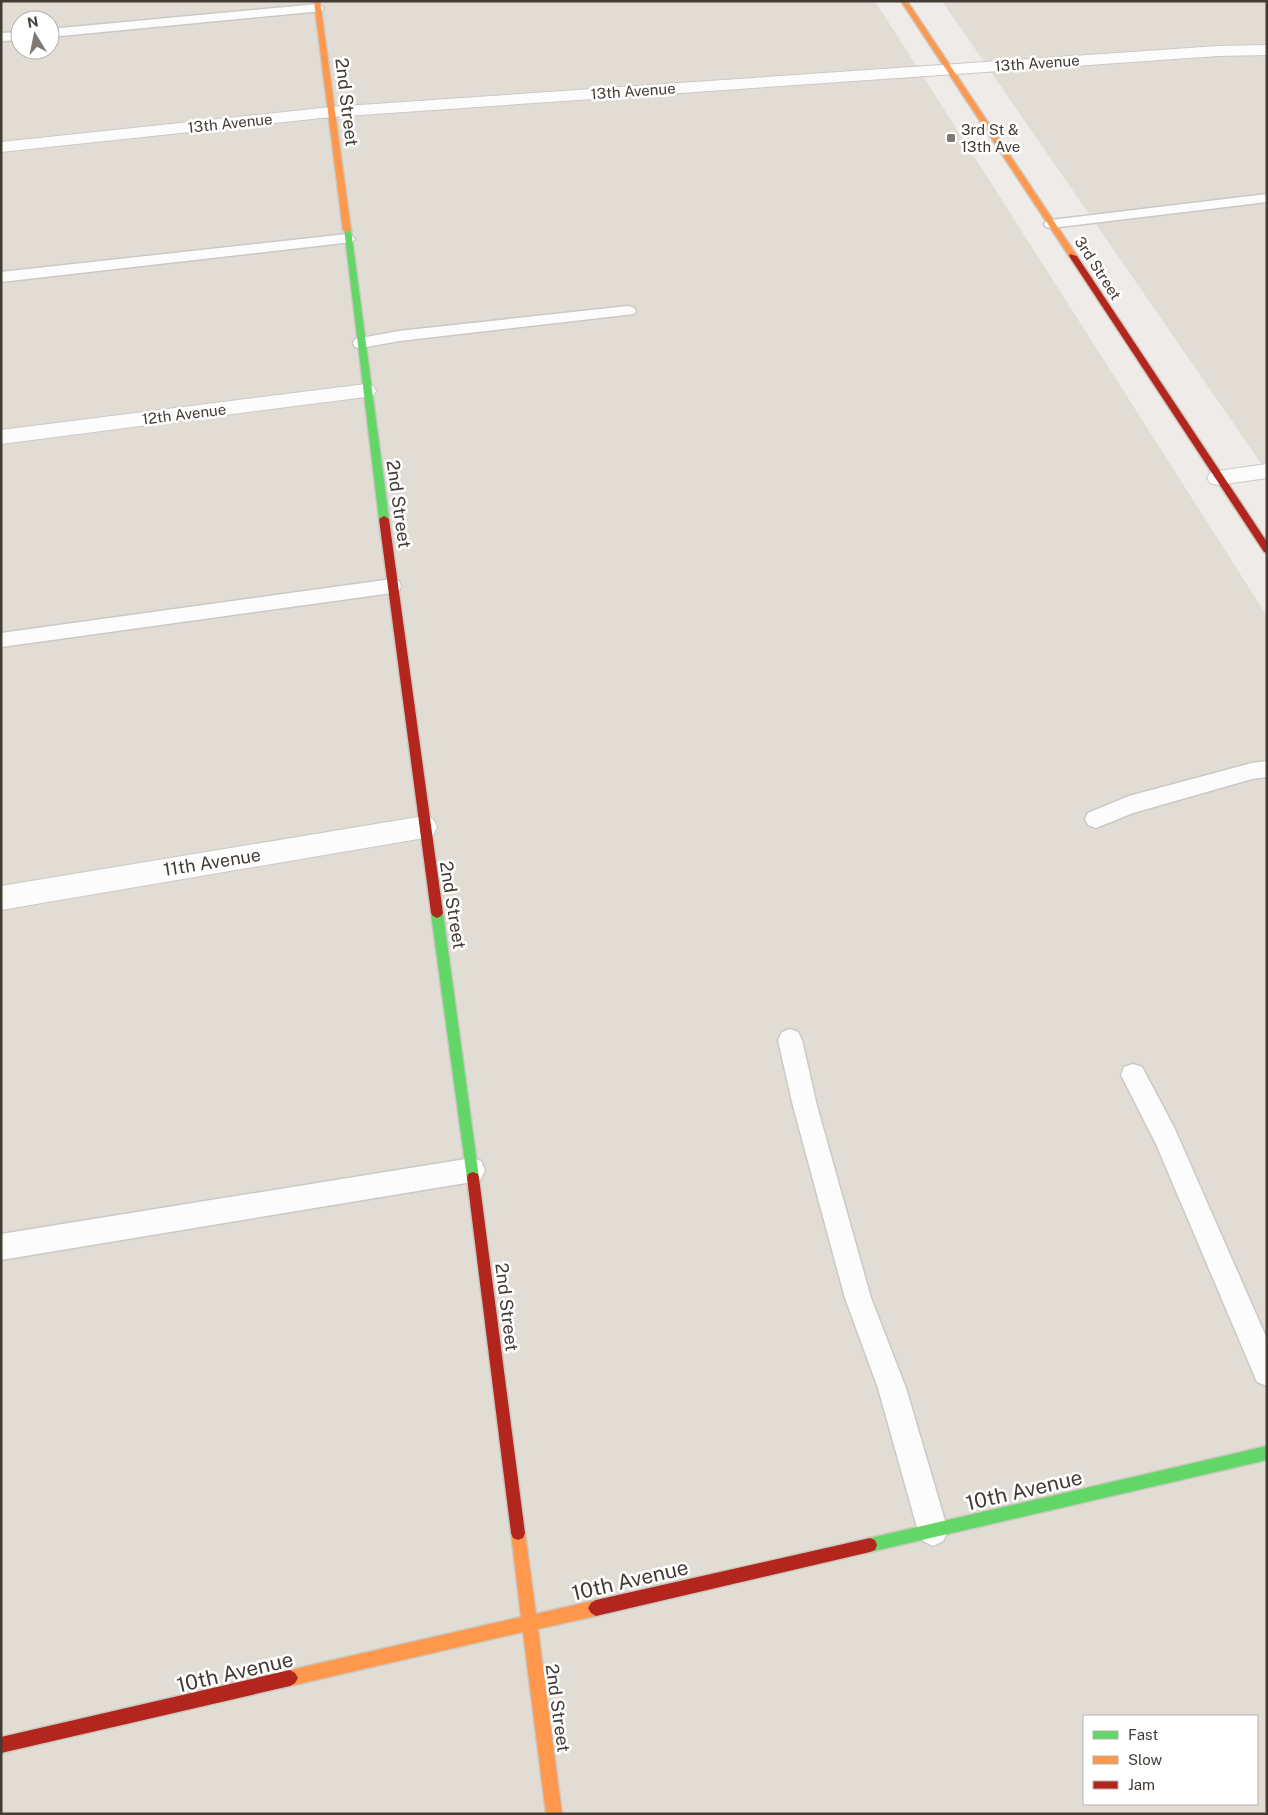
<svg xmlns="http://www.w3.org/2000/svg" width="1268" height="1815" font-family="'Public Sans',sans-serif">
<style>
.residential{fill:#e1ddd5;fill-rule:evenodd}
.lines{fill:none;stroke-linecap:round;stroke-linejoin:round}
.lane-casing{stroke:#ccc9c5;stroke-width:3}
.street-casing{stroke:#ccc9c5;stroke-width:2}
.fast-casing{stroke:#ccc8bf;stroke-width:3}
.slow-casing{stroke:#ccc8bf;stroke-width:3}
.jam-casing{stroke:#ccc8bf;stroke-width:3}
.lane{fill:#fcfcfc;fill-rule:evenodd}
.street{fill:#fcfcfc;fill-rule:evenodd}
.fast{fill:#63d668;fill-rule:evenodd}
.slow{fill:#ff974d;fill-rule:evenodd}
.jam{fill:#b3261e;fill-rule:evenodd}
.poi-dot{fill:#7e7974;stroke:#fff;stroke-width:2}
.labels{text-anchor:middle;dominant-baseline:central;stroke-width:5;stroke-linejoin:round;paint-order:stroke}
.far-street-label{font-size:15px;fill:#423c35;stroke:#fff}
.far-poi-label{font-size:15px;fill:#423c35;stroke:#fff;text-anchor:start}
.street-label{font-size:18px;fill:#423c35;stroke:#fff}
.near-street-label{font-size:21px;fill:#423c35;stroke:#fff}
</style>
<rect width="100%" height="100%" fill="#eeebe8"/>
<g class="residential">
<path d="M1 1H875L1267 616V1814H1ZM20 20H50V50H20ZM1084 1716H1257V1804H1084Z"/>
<path d="M942 1H1267V472Z"/>
</g>
<g class="lines">
<g class="lane-casing">
<g id="lane">
<path d="M318 4 324 8 322 11 50 37V29Z"/>
<path d="M20 32V40L1 41V33Z"/>
<path d="M1267 194V202L1051 228 1046 227 1044 224 1046 221 1051 220Z"/>
<path d="M347 234 352 236 355 239 352 242 1 282V272Z"/>
<path d="M628 306 634 308 636 311 634 314 399 341 361 348 355 347 353 343 355 339 399 331Z"/>
<path d="M392 579 399 581 401 586 399 591 392 593 1 647V633Z"/>
<path d="M1267 761V777L1252 779 1133 813 1096 828 1088 825 1085 819 1088 813 1129 796 1252 763Z"/>
<path d="M790 1029 798 1032 802 1040 817 1106 871 1298 906 1388 948 1531 943 1541 933 1546 923 1541 918 1531 878 1388 845 1298 793 1106 778 1040 782 1032Z"/>
<path d="M1133 1064 1142 1067 1174 1127 1267 1339V1386L1257 1382 1156 1144 1121 1075 1124 1067Z"/>
<path d="M472 1158 481 1161 485 1170 481 1179 472 1182 1 1260V1234Z"/>
</g>
</g>
<g class="street-casing">
<g id="street">
<path d="M1267 45V55L1218 56 331 117 1 152V142L331 107 1218 46Z"/>
<path d="M366 384 373 386 376 391 373 396 1 444V430Z"/>
<path d="M1267 464V478L1218 485 1210 483 1207 478 1210 473 1218 471Z"/>
<path d="M424 816 433 819 437 827 433 835 424 838 1 910V886Z"/>
</g>
</g>
<g class="fast-casing">
<g id="fast">
<path d="M344 228 351 230 389 519 384 522 379 519Z"/>
<path d="M437 908 441 910 443 913 479 1178 478 1182 473 1184 468 1182 467 1178 431 913 433 910Z"/>
<path d="M1267 1446V1460L870 1552 865 1550 863 1545 865 1540 870 1538Z"/>
</g>
</g>
<g class="slow-casing">
<g id="slow">
<path d="M314 1H320L351 230 347 232 343 230Z"/>
<path d="M901 1H907L1077 256 1076 258 1069 256Z"/>
<path d="M518 1526 523 1528 525 1533 536 1614 596 1600 601 1603 604 1608 601 1613 596 1616 538 1629 562 1814H546L523 1632 290 1686 285 1683 282 1678 285 1673 290 1670 521 1617 511 1533 513 1528Z"/>
</g>
</g>
<g class="jam-casing">
<g id="jam">
<path d="M1070 254 1077 256 1267 542V553L1264 552 1069 256Z"/>
<path d="M384 516 389 519 443 913 441 916 437 918 433 916 431 913 379 519Z"/>
<path d="M473 1172 478 1174 479 1178 525 1533 523 1538 518 1540 513 1538 511 1533 467 1178 468 1174Z"/>
<path d="M870 1538 875 1540 877 1545 875 1550 870 1552 596 1616 591 1613 588 1608 591 1603 596 1600Z"/>
<path d="M290 1670 295 1673 298 1678 295 1683 290 1686 1 1753V1737Z"/>
</g>
</g>
<use href="#lane" class="lane"/>
<use href="#street" class="street"/>
<use href="#fast" class="fast"/>
<use href="#slow" class="slow"/>
<use href="#jam" class="jam"/>
</g>
<rect class="poi-dot" x="946" y="133" width="10" height="10" rx="2.5"/>
<g class="labels">
<g class="far-street-label">
<text transform="translate(1037 63) rotate(-4)">13th Avenue</text>
<text transform="translate(633 91) rotate(-4)">13th Avenue</text>
<text transform="translate(230 123) rotate(-6)">13th Avenue</text>
<text transform="translate(1098 268) rotate(57)">3rd Street</text>
<text transform="translate(184 414) rotate(-7)">12th Avenue</text>
</g>
<g class="far-poi-label">
<text x="961" y="129">3rd St &amp;<tspan x="961" dy="17">13th Ave</tspan></text>
</g>
<g class="street-label">
<text transform="translate(347 102) rotate(83)">2nd Street</text>
<text transform="translate(399 504) rotate(82)">2nd Street</text>
<text transform="translate(212 862) rotate(-9)">11th Avenue</text>
<text transform="translate(453 905) rotate(81)">2nd Street</text>
<text transform="translate(507 1307) rotate(83)">2nd Street</text>
<text transform="translate(558 1708) rotate(82)">2nd Street</text>
</g>
<g class="near-street-label">
<text transform="translate(1024 1490) rotate(-13)">10th Avenue</text>
<text transform="translate(630 1580) rotate(-13)">10th Avenue</text>
<text transform="translate(235 1672) rotate(-13)">10th Avenue</text>
</g>
</g>
<rect width="1268" height="1815" fill="none" stroke="#423c35" stroke-width="5"/>
<rect x="1083" y="1715" width="175" height="90" fill="#ffffff" stroke="#b3b1ae"/>
<rect x="1093" y="1731" width="25" height="8" fill="#63d668" stroke="#b3b1ae"/>
<text x="1128" y="1740" font-size="15" fill="#423c35">Fast</text>
<rect x="1093" y="1756" width="25" height="8" fill="#ff974d" stroke="#b3b1ae"/>
<text x="1128" y="1765" font-size="15" fill="#423c35">Slow</text>
<rect x="1093" y="1781" width="25" height="8" fill="#b3261e" stroke="#b3b1ae"/>
<text x="1128" y="1790" font-size="15" fill="#423c35">Jam</text>
<g transform="translate(35 35) rotate(350)"><circle r="24" fill="#ffffff" stroke="#b3b1ae"/>
<path d="M0-4L9 19L0 12L-9 19Z" fill="#7e7974"/>
<text y="-8" font-size="14" font-weight="bold" text-anchor="middle" fill="#423c35">N</text>
</g>
</svg>
